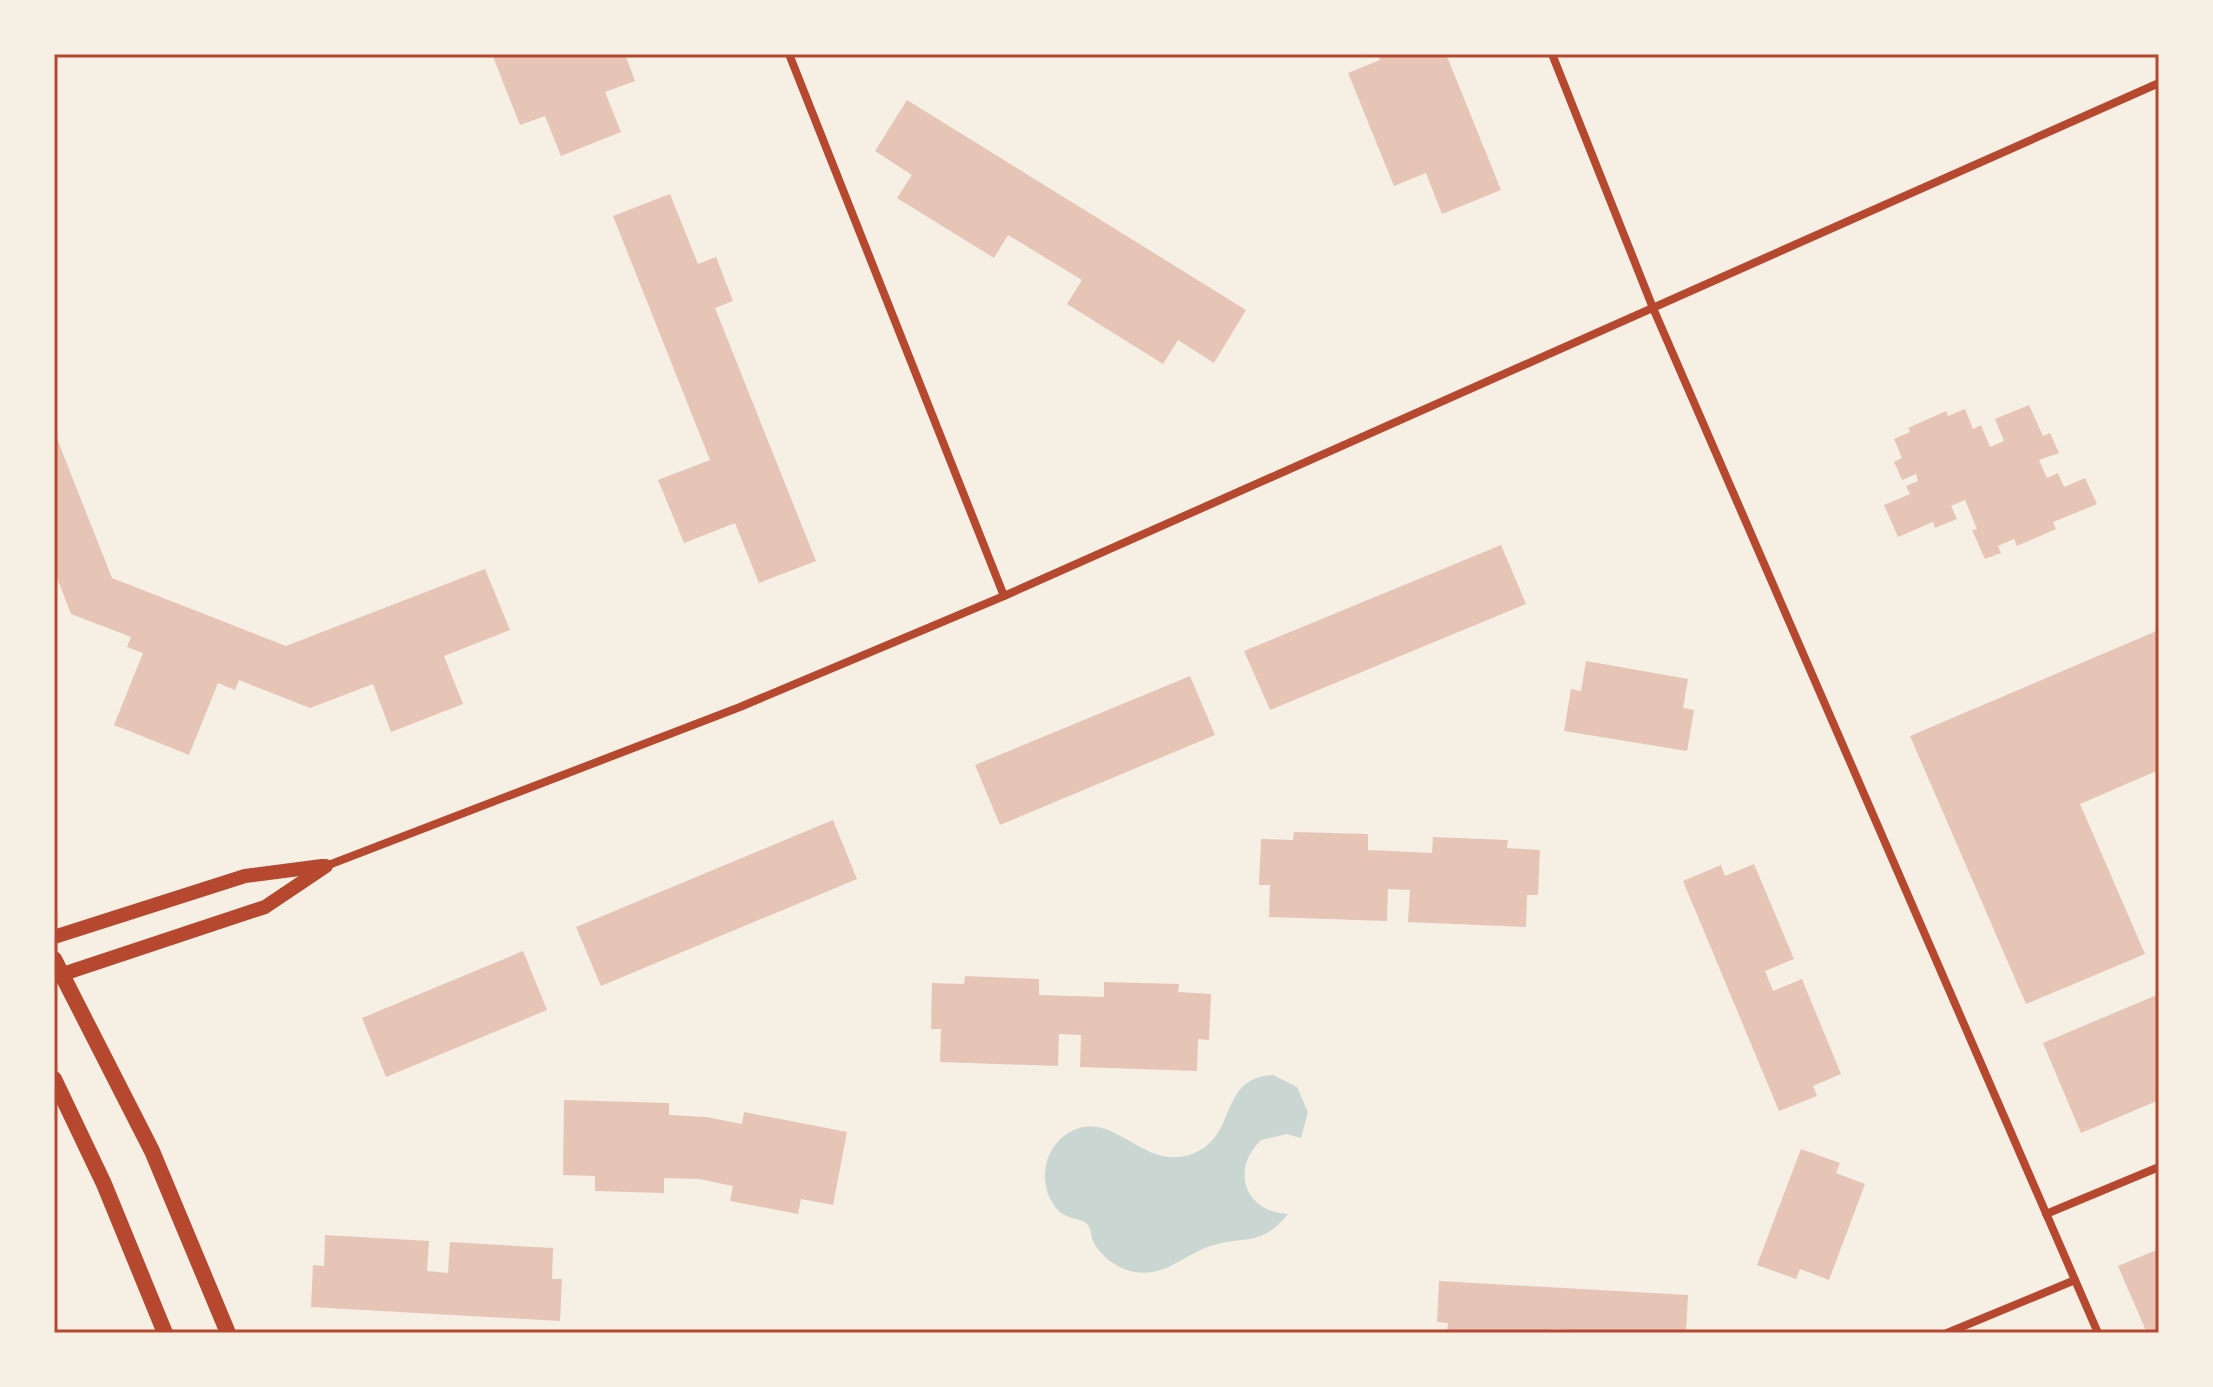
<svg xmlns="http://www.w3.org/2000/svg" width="2213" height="1387" font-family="Spectral,serif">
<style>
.water{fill:#c9d6d2}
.building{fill:#e6c5b7}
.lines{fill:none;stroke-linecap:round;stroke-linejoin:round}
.minor{stroke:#b5482f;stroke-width:8}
.tertiary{stroke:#b5482f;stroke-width:14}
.secondary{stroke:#b5482f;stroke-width:16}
.neatline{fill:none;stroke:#b5482f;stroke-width:3}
</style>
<rect width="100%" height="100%" fill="#f6efe4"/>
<path class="water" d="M1273 1075 1297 1087 1308 1112 1301 1138 1287 1134 1261 1140C1230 1170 1245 1212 1288 1214 1262 1246 1248 1236 1214 1245 1185 1253 1167 1277 1135 1272 1118 1269 1101 1257 1093 1241 1091 1236 1091 1227 1087 1224 1080 1218 1068 1219 1060 1212 1037 1190 1041 1150 1068 1133 1114 1106 1141 1172 1192 1154 1239 1137 1217 1078 1273 1075Z"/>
<g class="building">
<path d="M492 54H625L635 81 605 92 621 132 561 156 545 116 520 125Z"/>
<path d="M1378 54H1446L1501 190 1442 214 1426 173 1394 186 1348 73 1380 60Z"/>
<path d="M907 100 1246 310 1214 363 1178 340 1163 364 1067 304 1082 280 1008 235 994 258 897 198 912 175 875 151Z"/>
<path d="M670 194 698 264 716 257 733 301 715 308 816 561 759 583 735 523 684 543 658 480 710 460 613 216Z"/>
<path d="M2029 405 2043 436 2050 433 2059 453 2039 460 2047 478 2058 473 2064 487 2085 478 2097 504 2053 522 2056 529 2017 546 2014 539 1998 546 2001 553 1985 559 1972 530 1977 529 1965 500 1951 506 1957 519 1935 528 1933 522 1898 537 1884 505 1910 494 1906 486 1918 481 1916 474 1902 480 1894 462 1902 458 1894 439 1910 432 1908 428 1946 411 1948 416 1965 409 1973 429 1981 425 1990 447 2004 441 1995 419Z"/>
<path d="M54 431 112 578 286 646 485 569 510 630 444 656 463 704 391 732 373 684 310 708 239 680 235 690 218 683 189 755 114 725 143 653 127 647 131 637 71 614 54 570Z"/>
<path d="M1501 545 1526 604 1270 710 1244 651Z"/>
<path d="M2159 630V770L2080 804 2145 954 2026 1004 1910 736Z"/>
<path d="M1586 661 1688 679 1683 708 1694 710 1687 751 1564 731 1571 689 1581 691Z"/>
<path d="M1190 676 1215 735 1000 825 975 765Z"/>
<path d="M833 820 857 879 601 986 576 927Z"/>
<path d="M1294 832 1368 834V850L1432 853 1433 837 1508 840 1507 848 1540 850 1538 895H1527L1526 927 1408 922 1410 890 1388 889 1387 921 1269 917 1270 885H1259L1261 839 1293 840Z"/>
<path d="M1754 864 1794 959 1765 971 1773 991 1802 979 1841 1074 1813 1086 1817 1096 1779 1111 1683 881 1721 865 1725 876Z"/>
<path d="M523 951 547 1010 386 1077 362 1018Z"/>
<path d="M965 976 1039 979V995L1104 997V982L1179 984 1178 992 1211 994 1209 1040 1198 1039 1197 1071 1080 1067 1081 1035 1059 1034 1058 1066 940 1062 941 1029H931L932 983 964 984Z"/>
<path d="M2159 994V1100L2081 1133 2043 1043Z"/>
<path d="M564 1100 669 1103V1115L706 1117 742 1124 744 1112 847 1132 833 1205 801 1199 798 1214 730 1201 733 1186 699 1179 664 1178V1193L595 1191V1176L563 1175Z"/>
<path d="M1801 1149 1840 1163 1836 1173 1865 1184 1829 1280 1800 1269 1796 1279 1757 1265Z"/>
<path d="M325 1235 429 1241 427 1271 448 1273 450 1242 553 1248 552 1279H562L560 1321 311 1307 313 1265 324 1266Z"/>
<path d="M2159 1249V1333H2147L2118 1266Z"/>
<path d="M1439 1281 1688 1295 1686 1333H1572V1330L1551 1329V1333H1447L1448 1323 1437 1322Z"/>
</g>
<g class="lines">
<g class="minor">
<path d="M789 54 1004 596"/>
<path d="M1552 54 1653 308 2098 1333"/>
<path d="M326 866 740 707 1004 596 2159 83"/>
<path d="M2046 1214 2159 1167"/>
<path d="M1947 1333 2075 1280"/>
</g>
<g class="tertiary">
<path d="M54 937 245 876 322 866"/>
<path d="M54 977 265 907 326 866"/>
</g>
<g class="secondary">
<path d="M54 959 152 1151 228 1333"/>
<path d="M54 1079 104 1184 165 1333"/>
</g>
</g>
<rect width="2213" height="1387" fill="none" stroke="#f6efe4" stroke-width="112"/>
<rect x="56" y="56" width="2101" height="1275" class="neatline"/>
</svg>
